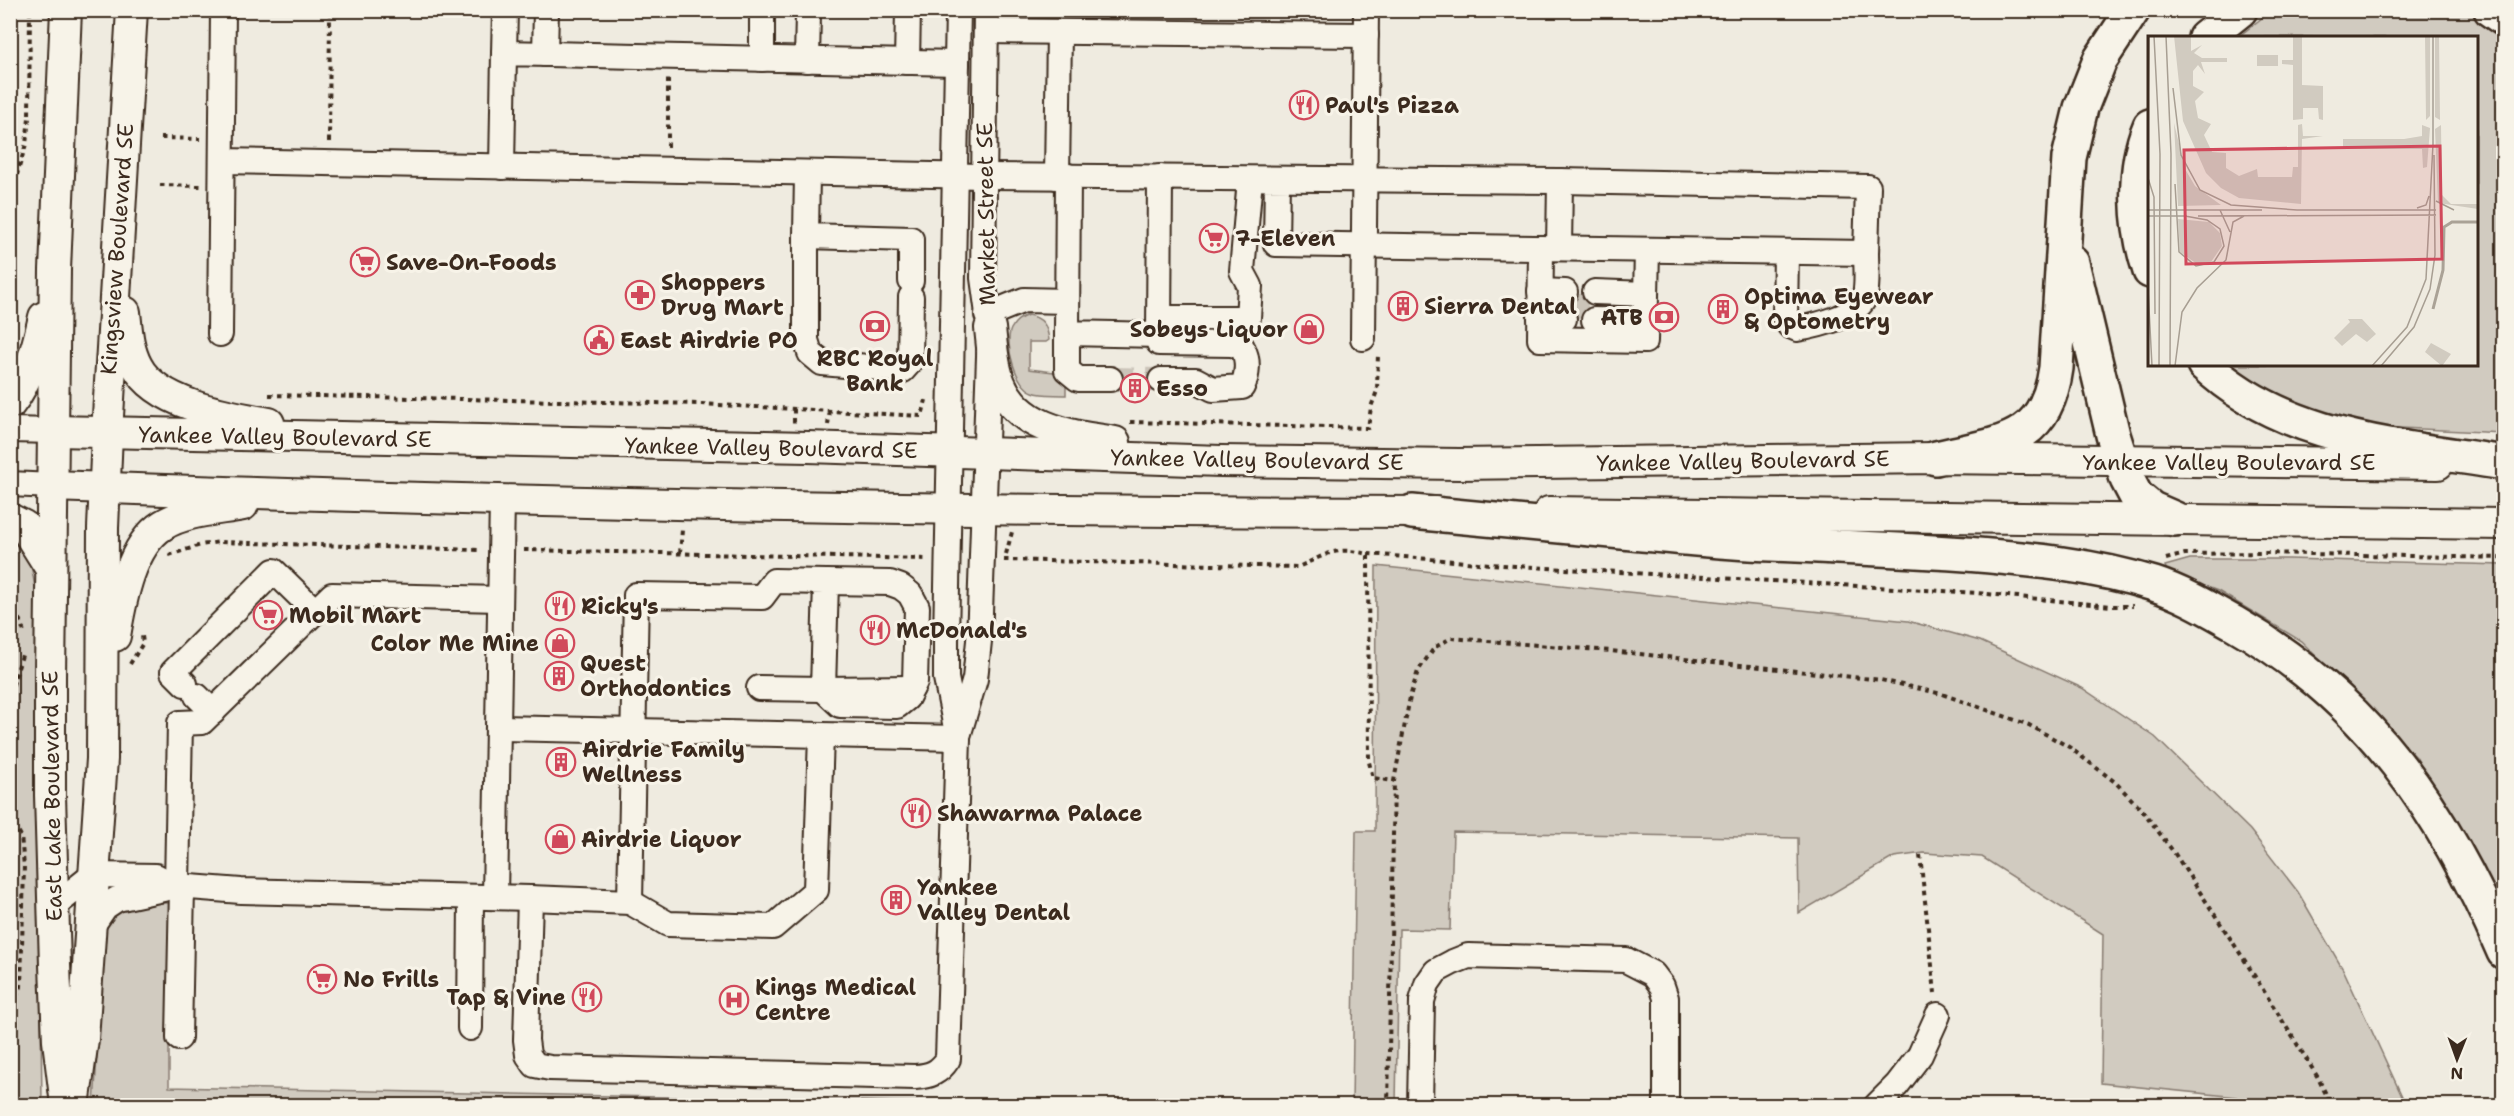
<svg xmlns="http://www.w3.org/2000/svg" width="2514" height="1116" font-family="'Shantell Sans',sans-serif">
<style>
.green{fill:#d1cbc0;stroke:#867a6f;stroke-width:1.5}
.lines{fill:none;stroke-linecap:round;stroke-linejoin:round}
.minor-tunnel{stroke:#cbc4b9;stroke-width:24;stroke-dasharray:24 12;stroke-linecap:butt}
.minor-casing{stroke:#3b2a1e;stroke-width:28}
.major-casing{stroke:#3b2a1e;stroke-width:34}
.highway-casing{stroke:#3b2a1e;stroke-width:38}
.path{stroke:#3b2a1e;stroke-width:4;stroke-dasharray:4.5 4.5;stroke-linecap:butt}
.minor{stroke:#f7f3e8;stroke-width:24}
.major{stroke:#f7f3e8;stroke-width:30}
.highway{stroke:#f7f3e8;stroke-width:33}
.labels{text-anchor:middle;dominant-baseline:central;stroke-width:6;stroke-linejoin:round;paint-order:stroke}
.poi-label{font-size:22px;font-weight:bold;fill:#3b2a1e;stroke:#f7f3e8;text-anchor:start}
.street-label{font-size:22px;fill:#3b2a1e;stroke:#f7f3e8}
.inset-river{fill:none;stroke:#aaa296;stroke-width:3}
.inset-road{fill:none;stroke:#a79e92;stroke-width:1.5}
.view{fill:#d1495b;fill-opacity:0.15;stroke:#d1495b;stroke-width:3}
.inset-edge{fill:none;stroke:#3b2a1e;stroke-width:3}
</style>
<rect width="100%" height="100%" fill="#efebe0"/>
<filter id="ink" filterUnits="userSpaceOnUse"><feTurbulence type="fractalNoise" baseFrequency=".0167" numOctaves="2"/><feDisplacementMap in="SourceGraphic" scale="12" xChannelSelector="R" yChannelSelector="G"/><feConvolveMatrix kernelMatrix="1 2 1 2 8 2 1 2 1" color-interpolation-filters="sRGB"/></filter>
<g filter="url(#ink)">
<g class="green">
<path d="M2272 10 2468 11 2503 32V433L2360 426 2284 403 2233 365 2476 364V38L2238 37Z"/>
<path d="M1028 315C1043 318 1047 325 1049 340L1046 342H1029V369L1054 372 1066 380V395C1056 394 1042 396 1033 392 1016 387 1004 344 1011 329 1015 321 1020 318 1028 315Z"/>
<path d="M10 532 29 553 36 593 42 1105H11Z"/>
<path d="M2190 559H2289L2503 565V913L2416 757 2301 641 2218 591 2168 573 2165 566Z"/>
<path d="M1376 566 1908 621 1980 641 2082 688 2155 737 2250 830 2298 892 2344 971 2406 1105H2241L2237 1097 2101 1083 2103 934 1982 857 1924 853 1894 857 1799 913 1798 838 1453 832 1450 930 1399 929 1396 1105H1352L1356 831H1375Z"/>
<path d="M131 903H169V1087L955 1103V1106H94L105 920Z"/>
</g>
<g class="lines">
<g class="minor-tunnel">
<path d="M1564 306H1595"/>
<path d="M1110 379 1161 380"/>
</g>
<g class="minor-casing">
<g id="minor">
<path d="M986 31 1366 35"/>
<path d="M504 53 505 10"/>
<path d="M545 54 546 10"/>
<path d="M762 59V10"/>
<path d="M807 60 808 13"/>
<path d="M907 62 908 10"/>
<path d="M222 161 983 176 1560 181 1868 187 1866 253 1276 244 1277 179"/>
<path d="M502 167 504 53 957 63"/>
<path d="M807 173 806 236 911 239V281"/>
<path d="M1068 176 1067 333 1159 335 1160 177"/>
<path d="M1057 177 1059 32"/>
<path d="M806 236V340L810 353 822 363 903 370 910 362 911 297"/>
<path d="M1541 248 1540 339 1645 341 1647 250"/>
<path d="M1559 248 1560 181"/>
<path d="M1786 252 1785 319 1790 326 1797 329C1815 326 1861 316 1865 295 1868 282 1866 266 1866 253"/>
<path d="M1540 291 1565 292"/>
<path d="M1595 292 1646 294"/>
<path d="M987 315 1024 300 1067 301"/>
<path d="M1160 318H1248L1250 286 1242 271 1250 179"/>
<path d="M1540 318 1564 319"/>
<path d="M1594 320 1646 321"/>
<path d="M1067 333V370L1078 379H1110"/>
<path d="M220 334 223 10"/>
<path d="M1159 335V343L1232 344 1242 347C1249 359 1248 375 1242 387L1213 389 1196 380H1161"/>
<path d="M1363 338 1366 10"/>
<path d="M10 430 54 431"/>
<path d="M10 484 52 486"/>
<path d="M185 684 173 672 274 571 315 611"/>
<path d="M823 689 840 705 897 706 907 698 915 682 917 607 910 594 901 587 890 583 826 582"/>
<path d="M823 689 912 688"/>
<path d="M197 696 213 712"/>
<path d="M498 728 958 738"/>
<path d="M959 733 975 679 979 641 990 328 983 278 986 10"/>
<path d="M177 886 180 723 202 722 332 595 500 599"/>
<path d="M495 897 502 500"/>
<path d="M530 898 526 1040 528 1055 535 1065 550 1068 915 1077C930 1076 939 1073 948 1059L958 738 946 678V640L958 10"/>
<path d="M630 902 636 595 762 597 774 581 826 582 823 689 759 688"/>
<path d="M53 907 93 875 156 876 169 883"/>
<path d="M90 929 105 907 117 899 177 886 241 891 530 898 630 902 668 924 773 927 816 890 821 735"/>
<path d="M470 1028 471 897"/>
<path d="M179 1038 182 887"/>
<path d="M1420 1106 1422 1001 1427 984 1436 971 1453 962 1468 956 1626 960 1653 974 1662 986 1666 998V1106"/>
<path d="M1876 1106 1897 1085 1920 1055 1938 1015"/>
</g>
</g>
<g class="major-casing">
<g id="major">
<path d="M125 312C127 331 128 349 137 366 157 405 230 416 269 423"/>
<path d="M990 328C992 346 993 366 1000 383 1019 430 1071 435 1115 442"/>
<path d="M10 404C29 380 38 345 44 317"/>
<path d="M54 431 808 447 1221 461 1459 464 1936 458 2438 464"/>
<path d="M52 486C513 503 974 512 1435 512"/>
<path d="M1549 512 2504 524"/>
<path d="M10 519 24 526 51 569"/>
<path d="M115 636C121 600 131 545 163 525 185 511 217 510 243 505"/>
<path d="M65 1097 58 1041 55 965 50 795V677L55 270 66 10"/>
<path d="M74 1106 83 1039 102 759 103 528 107 433 132 10"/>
</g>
</g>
<g class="highway-casing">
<g id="highway">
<path d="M2491 10 2504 19"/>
<path d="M2205 38 2240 10"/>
<path d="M2150 126C2132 169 2135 227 2150 271"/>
<path d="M2072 263 2113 435 2127 479 2136 496 2152 509 2175 519"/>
<path d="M2204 364C2284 440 2400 446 2504 463"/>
<path d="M1936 458C1999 443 2046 444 2056 368L2069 158 2081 108 2100 60 2133 10"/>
<path d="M1412 512C1482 518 1552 525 1622 532 1664 536 1707 541 1749 543 1821 546 1894 549 1966 554 2029 559 2093 565 2154 584 2182 593 2209 609 2234 623 2369 700 2444 812 2504 952"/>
</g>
</g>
<g class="path">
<path d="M161 138 200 139"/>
<path d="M329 142 330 10"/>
<path d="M668 147V79"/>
<path d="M160 185 201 186"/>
<path d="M10 283 11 209 15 181 26 144 29 118 30 10"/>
<path d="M269 395 702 404 922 416 926 400"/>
<path d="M794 409V423"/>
<path d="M1130 422 1368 428 1371 407 1377 391 1378 353"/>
<path d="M828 425 830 410"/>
<path d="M524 550 927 559"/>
<path d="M680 553 682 530"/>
<path d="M1006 554 1012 532"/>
<path d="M1368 554 1515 566 1977 593 2111 606H2133"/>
<path d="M169 555 201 545 219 542 480 550"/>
<path d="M2166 559 2185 554 2264 553 2504 558"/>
<path d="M1004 560 1298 567C1328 554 1334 546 1368 554L1369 762 1373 778 1394 781"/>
<path d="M10 603 18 615 24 632"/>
<path d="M130 664 143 643 142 636"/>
<path d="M10 694 23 652"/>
<path d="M10 816 21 836 24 866 21 987 10 1008"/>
<path d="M1920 855 1935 993"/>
<path d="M1388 1106 1394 781 1410 697 1418 671 1434 648 1451 638 1611 651 1881 680 1942 694 2029 725 2069 747 2115 782 2143 811 2175 854 2247 964 2317 1076 2332 1106"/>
</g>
<use href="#minor" class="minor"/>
<use href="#major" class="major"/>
<use href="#highway" class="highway"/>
</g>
</g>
<defs>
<g id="restaurant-ring" transform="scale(1.5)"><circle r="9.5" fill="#f7f3e8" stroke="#d1495b" stroke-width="1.5"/><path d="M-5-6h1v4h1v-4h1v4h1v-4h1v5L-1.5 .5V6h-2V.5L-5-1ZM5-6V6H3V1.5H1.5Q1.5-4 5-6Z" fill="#d1495b"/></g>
<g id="supermarket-ring" transform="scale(1.5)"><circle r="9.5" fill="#f7f3e8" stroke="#d1495b" stroke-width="1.5"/><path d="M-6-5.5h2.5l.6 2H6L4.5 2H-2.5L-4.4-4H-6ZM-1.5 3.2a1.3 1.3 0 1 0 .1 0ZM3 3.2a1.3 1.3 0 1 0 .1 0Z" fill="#d1495b"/></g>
<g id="pharmacy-ring" transform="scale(1.5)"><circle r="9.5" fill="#f7f3e8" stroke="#d1495b" stroke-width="1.5"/><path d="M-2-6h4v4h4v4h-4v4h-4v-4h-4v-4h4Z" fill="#d1495b"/></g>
<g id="building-ring" transform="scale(1.5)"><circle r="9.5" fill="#f7f3e8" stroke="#d1495b" stroke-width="1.5"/><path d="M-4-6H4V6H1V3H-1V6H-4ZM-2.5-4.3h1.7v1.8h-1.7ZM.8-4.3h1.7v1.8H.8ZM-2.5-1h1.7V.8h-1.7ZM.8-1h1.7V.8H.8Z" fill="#d1495b"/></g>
<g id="bank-ring" transform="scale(1.5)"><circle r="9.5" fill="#f7f3e8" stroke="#d1495b" stroke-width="1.5"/><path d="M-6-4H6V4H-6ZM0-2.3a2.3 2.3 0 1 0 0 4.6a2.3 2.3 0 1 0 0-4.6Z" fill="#d1495b"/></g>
<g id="shop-ring" transform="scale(1.5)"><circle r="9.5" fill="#f7f3e8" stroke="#d1495b" stroke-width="1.5"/><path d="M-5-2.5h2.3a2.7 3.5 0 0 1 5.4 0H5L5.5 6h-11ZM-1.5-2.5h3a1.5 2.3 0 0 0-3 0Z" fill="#d1495b"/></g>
<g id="civic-ring" transform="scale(1.5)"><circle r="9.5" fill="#f7f3e8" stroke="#d1495b" stroke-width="1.5"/><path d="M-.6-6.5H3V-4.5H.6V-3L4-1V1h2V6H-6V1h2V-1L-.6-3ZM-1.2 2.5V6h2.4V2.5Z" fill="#d1495b"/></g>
<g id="hospital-ring" transform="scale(1.5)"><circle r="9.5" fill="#f7f3e8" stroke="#d1495b" stroke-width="1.5"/><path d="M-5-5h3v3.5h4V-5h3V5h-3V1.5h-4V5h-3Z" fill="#d1495b"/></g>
</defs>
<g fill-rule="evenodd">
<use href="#restaurant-ring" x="1304" y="105"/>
<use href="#supermarket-ring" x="1214" y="238"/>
<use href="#supermarket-ring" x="365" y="262"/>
<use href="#pharmacy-ring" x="640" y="295"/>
<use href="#building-ring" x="1403" y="306"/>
<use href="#building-ring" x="1723" y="309"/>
<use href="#bank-ring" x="1664" y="317"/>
<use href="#bank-ring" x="875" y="326"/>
<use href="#shop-ring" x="1309" y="329"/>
<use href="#civic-ring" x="599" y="340"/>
<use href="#building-ring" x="1135" y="388"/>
<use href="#restaurant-ring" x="560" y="606"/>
<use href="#supermarket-ring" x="268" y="615"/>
<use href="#restaurant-ring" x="875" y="630"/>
<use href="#shop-ring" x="560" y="643"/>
<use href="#building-ring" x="559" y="676"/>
<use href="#building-ring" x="561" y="762"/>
<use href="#restaurant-ring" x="916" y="813"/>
<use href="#shop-ring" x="560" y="839"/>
<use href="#building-ring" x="896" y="900"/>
<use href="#supermarket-ring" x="322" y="979"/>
<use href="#restaurant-ring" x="587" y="997"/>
<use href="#hospital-ring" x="734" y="1000"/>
</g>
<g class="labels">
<g class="poi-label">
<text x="1325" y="105">Paul's Pizza</text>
<text x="1235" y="238">7-Eleven</text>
<text x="386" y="262">Save-On-Foods</text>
<text x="661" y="282">Shoppers<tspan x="661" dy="25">Drug Mart</tspan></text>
<text x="1744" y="296">Optima Eyewear<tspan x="1744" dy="25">&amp; Optometry</tspan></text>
<text x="1424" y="306">Sierra Dental</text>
<text x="1643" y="317" text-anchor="end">ATB</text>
<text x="1288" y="329" text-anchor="end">Sobeys Liquor</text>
<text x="620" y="340">East Airdrie PO</text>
<text x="875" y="358" text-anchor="middle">RBC Royal<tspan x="875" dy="25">Bank</tspan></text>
<text x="1156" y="388">Esso</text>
<text x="581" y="606">Ricky's</text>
<text x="289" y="615">Mobil Mart</text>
<text x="896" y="630">McDonald's</text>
<text x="539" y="643" text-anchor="end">Color Me Mine</text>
<text x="580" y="663">Quest<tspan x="580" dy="25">Orthodontics</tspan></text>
<text x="582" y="749">Airdrie Family<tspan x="582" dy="25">Wellness</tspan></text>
<text x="937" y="813">Shawarma Palace</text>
<text x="581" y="839">Airdrie Liquor</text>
<text x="917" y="887">Yankee<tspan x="917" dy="25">Valley Dental</tspan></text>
<text x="343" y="979">No Frills</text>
<text x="755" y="987">Kings Medical<tspan x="755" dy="25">Centre</tspan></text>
<text x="566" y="997" text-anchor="end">Tap &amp; Vine</text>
</g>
<g class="street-label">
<text transform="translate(986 214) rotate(-91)">Market Street SE</text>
<text transform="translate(117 249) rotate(-86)">Kingsview Boulevard SE</text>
<text transform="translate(285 437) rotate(1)">Yankee Valley Boulevard SE</text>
<text transform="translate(771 448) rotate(1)">Yankee Valley Boulevard SE</text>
<text transform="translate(1257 460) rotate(1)">Yankee Valley Boulevard SE</text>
<text transform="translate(1743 461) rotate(-1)">Yankee Valley Boulevard SE</text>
<text x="2229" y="462">Yankee Valley Boulevard SE</text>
<text transform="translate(52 796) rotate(-91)">East Lake Boulevard SE</text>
</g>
</g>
<g transform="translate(2148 36)">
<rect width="330" height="330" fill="#efebe0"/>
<path d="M26 0H43V15L54 9 46 17 54 22H79V26H53L57 38 50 29 45 35V50L56 56 47 65 50 82 63 88 56 99 64 116 78 117V132L91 140 109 133 110 141H144L145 131H150V89L154 88 155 100H175L154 103 153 168 91 162 73 152 58 137 35 85ZM145 0H154V49L175 50V84L171 83 170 72H155V83L145 84V29L134 28V24H145ZM277 0H282V80L278 84ZM287 0H291L292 84 287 81ZM109 19H130V30H109ZM26 87 37 133 47 150 73 169 30 170ZM274 89 282 92 279 131 275 132 274 113H195V103H179H256L274 100ZM293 89 294 159 303 168H330V173L290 167 287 93ZM30 183 61 186 72 197 74 210 63 226 49 228 32 216ZM200 283H214L228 298 219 306 208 298 194 310 186 302 202 286ZM283 307 303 318 294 330 277 316Z" fill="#d1cbc0"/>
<path class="inset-river" d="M285 273 295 234 296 191 304 186H330"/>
<path class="inset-road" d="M6 0 12 118 11 330M18 0 23 118 22 330M25 52 33 119 52 154 83 169 149 174M0 75 1 0M0 142 6 161 7 278M27 148 31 216 48 230 66 226 76 210 72 193 59 184 37 180M288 165 306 174M269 172 278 169 281 160M0 174H114M72 174 82 196M146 174H288M0 180H39M50 180 288 179M0 253 4 330M27 330 34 276 49 252 78 224 85 186 96 180M224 330 259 291 278 243 285 108V0M233 330 266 291 282 253 287 219 286 119"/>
<path class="view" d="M292 110 294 223 38 228 36 114Z"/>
<rect width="330" height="330" class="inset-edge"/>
</g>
<rect width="2514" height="1116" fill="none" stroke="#f7f3e8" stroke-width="36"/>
<rect x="18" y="18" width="2478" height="1080" fill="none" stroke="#3b2a1e" stroke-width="2" filter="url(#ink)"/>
<g transform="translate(2457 1059) rotate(181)" stroke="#f7f3e8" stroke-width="4.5" paint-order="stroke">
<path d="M0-4.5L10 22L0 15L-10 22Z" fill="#3b2a1e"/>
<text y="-9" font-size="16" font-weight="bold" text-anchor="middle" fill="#3b2a1e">N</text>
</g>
</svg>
